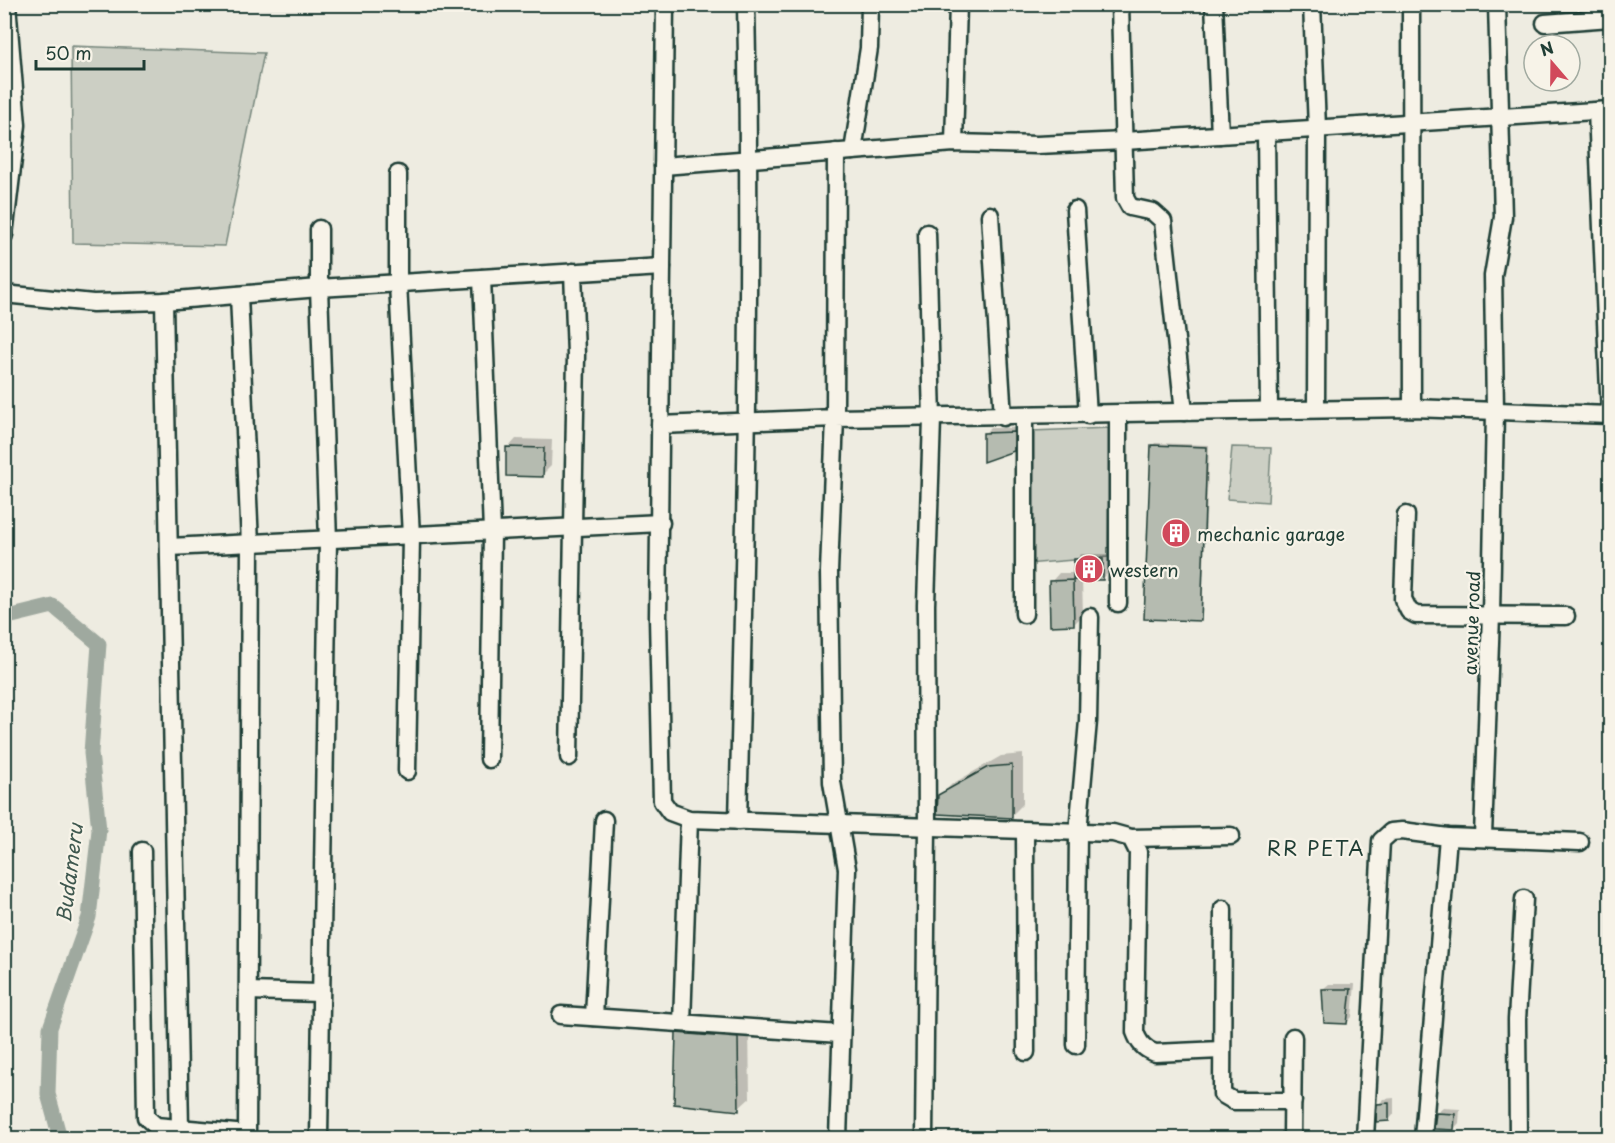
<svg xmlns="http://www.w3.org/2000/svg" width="1615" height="1143" font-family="'Playpen Sans',sans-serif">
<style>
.green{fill:#cccfc4;stroke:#76867c;stroke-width:1.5}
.shadow{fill:#0003}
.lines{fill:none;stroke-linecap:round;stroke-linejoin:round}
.canal{stroke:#9fa99f;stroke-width:15}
.building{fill:#b5bbb0;stroke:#1f3d34;stroke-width:1.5}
.street-casing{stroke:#1f3d34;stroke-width:21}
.street{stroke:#f7f3e8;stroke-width:16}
.labels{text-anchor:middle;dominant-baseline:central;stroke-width:4.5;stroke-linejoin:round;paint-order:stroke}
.poi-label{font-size:18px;fill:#1f3d34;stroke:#f7f3e8;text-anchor:start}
.street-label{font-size:18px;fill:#1f3d34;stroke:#f7f3e8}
.neighbourhood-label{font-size:20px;letter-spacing:1.5px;fill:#1f3d34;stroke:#f7f3e8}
.water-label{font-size:20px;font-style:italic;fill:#3f584f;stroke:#f7f3e8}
</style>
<rect width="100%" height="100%" fill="#eeece1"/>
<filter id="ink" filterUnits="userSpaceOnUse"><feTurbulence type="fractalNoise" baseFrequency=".0167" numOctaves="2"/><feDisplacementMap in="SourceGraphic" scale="12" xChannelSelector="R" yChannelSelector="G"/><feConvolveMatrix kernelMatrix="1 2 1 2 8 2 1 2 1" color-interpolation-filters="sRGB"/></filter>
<g filter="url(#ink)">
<g class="green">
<path d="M71 46 264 53 225 246 73 243Z"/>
<path d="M1110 428 1108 557 1015 565 1031 431Z"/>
<path d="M1232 447 1271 448 1268 502 1227 499Z"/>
</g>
<g class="shadow">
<path d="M990 428H1018V444L1013 449 985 433Z"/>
<path d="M516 439 552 440 551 466 542 475 508 448Z"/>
<path d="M1155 443 1209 445 1202 617 1200 620 1152 446Z"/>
<path d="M1081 554H1108V573L1103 578 1082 579 1083 615 1074 624 1051 582 1059 573H1075L1076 560Z"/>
<path d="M1023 754V804L1011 816 940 796 952 784 1001 756Z"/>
<path d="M1329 984H1355L1352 1017 1347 1023 1323 989Z"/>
<path d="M689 1022 749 1026 750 1098 738 1109 678 1034Z"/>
<path d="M1394 1098V1114L1389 1120 1379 1104 1384 1099Z"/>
<path d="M1443 1108 1460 1109 1459 1123 1454 1129 1437 1113Z"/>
</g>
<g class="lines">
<path class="canal" d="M4 618 53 606 99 644 91 753 99 830 89 917 50 1028 48 1094 60 1138"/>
</g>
<g class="building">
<path d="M1014 432V451L983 462V433Z"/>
<path d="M1151 445 1207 447 1201 621 1144 619Z"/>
<path d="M506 447 544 448 543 477 506 476Z"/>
<path d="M1074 559H1103V580H1073Z"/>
<path d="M1073 580 1074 625 1050 626 1049 581Z"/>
<path d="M1012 765V818L937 814 938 795 988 767Z"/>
<path d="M1322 989H1351L1347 1024 1324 1023Z"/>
<path d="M676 1033 738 1038 739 1111 674 1104Z"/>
<path d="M1389 1103V1121L1376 1122 1377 1104Z"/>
<path d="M1436 1113 1455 1114 1454 1130 1434 1129Z"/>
</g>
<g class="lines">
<g class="street-casing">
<g id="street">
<path d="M665 4 658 618 662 801 670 812 689 819 1113 833 1131 838 1138 852 1135 1032C1139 1043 1144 1049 1155 1053L1221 1050"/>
<path d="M1120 4 1125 198 1130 207 1153 212 1163 221 1184 412"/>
<path d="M1214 4 1220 135"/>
<path d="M1312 4 1317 128 1316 409"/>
<path d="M1411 4 1412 408"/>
<path d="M1545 23 1610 18"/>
<path d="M1597 111 1610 415"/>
<path d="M1266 132 1269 410"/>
<path d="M954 143 958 4"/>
<path d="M853 151 869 48 870 4"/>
<path d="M663 166 954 143 1037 145 1124 141 1610 110"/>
<path d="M398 174V283L411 536 407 771"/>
<path d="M1075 210 1088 415"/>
<path d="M990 215 1003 417"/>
<path d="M4 235 17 125 7 4"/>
<path d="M482 278 492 531 489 759"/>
<path d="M4 294 93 303 164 301 319 288 662 267"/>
<path d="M239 295 250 544 247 1138"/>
<path d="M164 301 180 1128"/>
<path d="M1118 414V603"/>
<path d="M660 425 835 418 836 152"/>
<path d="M1406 515 1403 599 1409 611 1416 615 1566 616"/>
<path d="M169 547 661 523"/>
<path d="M1024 614V416"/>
<path d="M569 757 576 355 573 272"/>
<path d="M738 821C745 549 752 277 746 4"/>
<path d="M1025 832 1026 1052"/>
<path d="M1483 836 1491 615 1495 411 1493 276 1503 217 1497 4"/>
<path d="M1131 838 1231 836"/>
<path d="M142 851 146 1117 156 1126 247 1134"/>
<path d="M1223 909 1222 1094 1234 1101H1293"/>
<path d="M248 991 320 993"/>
<path d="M561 1015 840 1034"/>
<path d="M594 1017 604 820"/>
<path d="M682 1023 689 819"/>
<path d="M1076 1045 1078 832 1088 721 1090 617"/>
<path d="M319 1138 328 540 319 288V229"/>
<path d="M838 1138 847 869 832 782 829 572 835 418 1412 408 1610 415"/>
<path d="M924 1138 927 826 926 605 932 419 927 233"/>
<path d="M1292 1138 1293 1037"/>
<path d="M1365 1138 1381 841 1391 832 1402 831 1448 837 1580 842"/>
<path d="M1423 1138 1448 837"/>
<path d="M1518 1138 1517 1020 1524 899"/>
</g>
</g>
<use href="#street" class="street"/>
</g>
</g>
<defs>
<g id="building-disc" transform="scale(1.5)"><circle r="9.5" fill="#d1495b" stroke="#f7f3e8"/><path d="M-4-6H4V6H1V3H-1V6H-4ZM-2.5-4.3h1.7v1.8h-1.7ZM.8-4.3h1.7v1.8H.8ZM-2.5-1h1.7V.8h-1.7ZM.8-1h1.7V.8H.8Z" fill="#fff"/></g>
</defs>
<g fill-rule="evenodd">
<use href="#building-disc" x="1176" y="533"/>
<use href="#building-disc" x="1089" y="569"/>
</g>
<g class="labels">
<g class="poi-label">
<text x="1197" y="533">mechanic garage</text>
<text x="1110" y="569">western</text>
</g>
<g class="street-label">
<text transform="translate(1471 623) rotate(-88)">avenue road</text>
</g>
<g class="neighbourhood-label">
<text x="1316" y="848">RR PETA</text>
</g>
<g class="water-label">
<text transform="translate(69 873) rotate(-83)">Budameru</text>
</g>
</g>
<rect width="1615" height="1143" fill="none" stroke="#f7f3e8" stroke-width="24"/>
<rect x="12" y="12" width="1591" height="1119" fill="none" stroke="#1f3d34" stroke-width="2" filter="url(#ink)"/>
<g transform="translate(1552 63) rotate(340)"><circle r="28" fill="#f7f3e8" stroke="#a1aaa0" stroke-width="1.5"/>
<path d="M0-4.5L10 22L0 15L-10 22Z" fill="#d1495b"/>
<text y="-9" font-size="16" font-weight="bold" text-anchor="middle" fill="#1f3d34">N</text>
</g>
<path d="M36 60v9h108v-9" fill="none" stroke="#1f3d34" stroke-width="3"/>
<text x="45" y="60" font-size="18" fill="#1f3d34" stroke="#f7f3e8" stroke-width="4.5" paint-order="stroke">50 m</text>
</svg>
